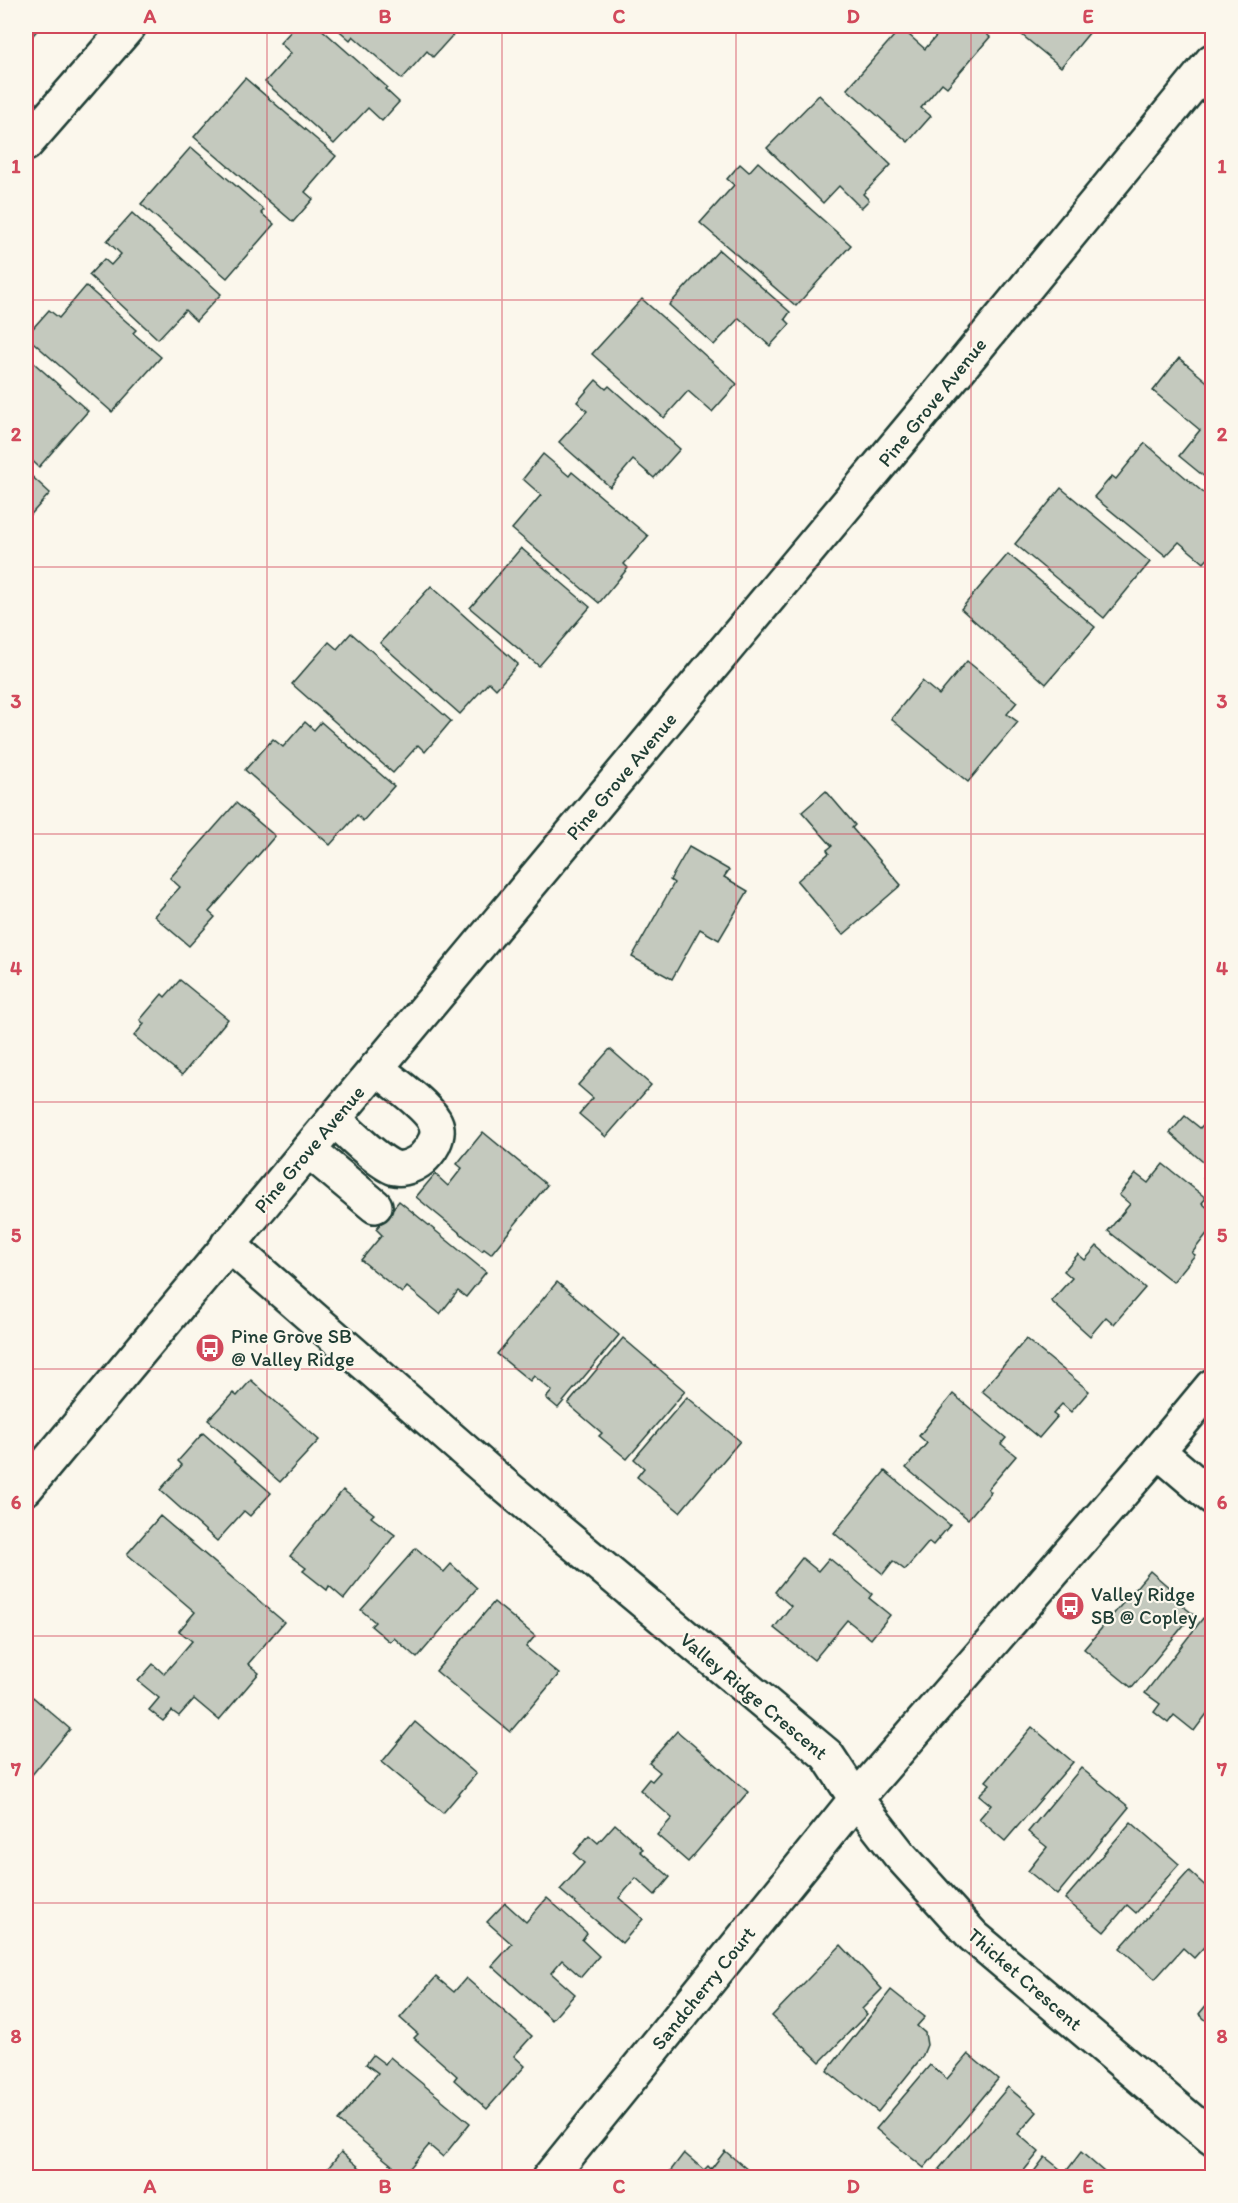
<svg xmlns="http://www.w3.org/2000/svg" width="1238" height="2203" font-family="Itim,sans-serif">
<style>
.building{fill:#c4c9be;stroke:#1f3d34;stroke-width:1.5}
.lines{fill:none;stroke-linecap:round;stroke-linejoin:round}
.minor-casing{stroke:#1f3d34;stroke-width:38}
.minor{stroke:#fbf7ec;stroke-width:33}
.grid{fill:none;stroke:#d1495b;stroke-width:1.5;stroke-opacity:0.55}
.labels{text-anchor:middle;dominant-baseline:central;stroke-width:4.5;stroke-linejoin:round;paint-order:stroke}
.street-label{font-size:20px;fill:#1f3d34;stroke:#fbf7ec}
.poi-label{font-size:20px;fill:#1f3d34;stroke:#fbf7ec;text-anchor:start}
.neatline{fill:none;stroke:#d1495b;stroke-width:2}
.grid-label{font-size:20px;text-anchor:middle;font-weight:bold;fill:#d1495b}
</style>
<rect width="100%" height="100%" fill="#fbf7ec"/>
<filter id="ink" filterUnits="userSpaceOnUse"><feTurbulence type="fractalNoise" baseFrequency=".0167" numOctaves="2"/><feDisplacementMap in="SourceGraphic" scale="12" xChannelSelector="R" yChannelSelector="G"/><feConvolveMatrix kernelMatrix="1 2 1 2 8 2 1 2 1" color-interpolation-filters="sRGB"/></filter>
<g filter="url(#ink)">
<g class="building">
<path d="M26 26H41L26 43Z"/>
<path d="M296 26H318L387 87 385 89 399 102 382 121 368 108 334 144 265 82 291 53 280 43Z"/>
<path d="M334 26H458L460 27 433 57 427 51 402 79 353 36 350 40Z"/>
<path d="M945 26H977L990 37 947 87 942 83 921 108 931 116 908 142 847 89 901 28 925 49Z"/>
<path d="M1011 26H1095L1061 67Z"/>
<path d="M245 78 336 156 305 192 313 199 293 222 194 137Z"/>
<path d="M819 95 891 165 863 194 869 200 861 208 839 186 823 203 767 148Z"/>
<path d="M191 147 264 210 261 213 274 224 227 278 141 204Z"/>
<path d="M758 162 851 245 796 306 700 223 734 185 727 179 740 164 749 172Z"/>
<path d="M132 213 221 294 196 321 185 310 158 339 89 275 104 259 111 265 121 254 107 241Z"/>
<path d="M719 250 790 312 785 319 790 324 770 346 739 318 714 345 669 305Z"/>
<path d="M86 286 136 330 133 333 161 357 112 412 26 336 49 310 59 318Z"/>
<path d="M642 299 737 384 712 412 688 391 664 418 592 354Z"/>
<path d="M26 356 88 411 39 467 26 455Z"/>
<path d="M1179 358 1212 386V483L1179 456 1200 430 1153 391Z"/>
<path d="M596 380 606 389 609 386 680 449 654 478 633 460 610 487 559 442 587 411 577 402Z"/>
<path d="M1145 443 1212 500V554L1204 563 1179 542 1166 556 1094 497 1112 476 1116 479Z"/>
<path d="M543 454 569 476 572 472 648 536 624 564 628 568 599 603 512 529 541 495 523 479Z"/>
<path d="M26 471 50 493 26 520Z"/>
<path d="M1061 488 1150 562 1104 618 1015 544Z"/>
<path d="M521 548 590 607 539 666 470 608Z"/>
<path d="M1008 554 1095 627 1046 684 961 609Z"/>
<path d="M431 586 518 664 496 689 489 682 460 714 380 643Z"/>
<path d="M351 633 451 721 425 752 418 745 393 773 292 684 329 642 337 649Z"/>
<path d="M967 661 1017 702 1007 714 1018 722 968 782 891 719 922 681 939 695Z"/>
<path d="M305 722 314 730 321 722 394 786 363 821 357 815 330 845 245 770 273 739 283 747Z"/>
<path d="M826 791 855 825 852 828 901 885 843 935 797 881 829 853 827 850 832 846 802 812Z"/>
<path d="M236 803 275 836 209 912 215 917 189 946 154 916 180 887 170 878Z"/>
<path d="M689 847 729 870 724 877 748 891 719 940 700 929 672 979 632 957 674 883 670 880Z"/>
<path d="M180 980 228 1019 182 1075 134 1036 144 1024 140 1020 162 994 165 997Z"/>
<path d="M610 1049 651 1085 606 1137 579 1114 593 1098 578 1085Z"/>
<path d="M1212 1115V1187L1203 1178 1211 1169 1170 1133 1185 1116 1200 1128Z"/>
<path d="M483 1132 547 1185 491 1254 484 1249 482 1251 416 1197 435 1174 448 1186 462 1168 457 1164Z"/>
<path d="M1163 1164 1206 1198 1202 1203 1212 1212V1227L1192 1253 1195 1255 1173 1282 1108 1231 1130 1204 1119 1195 1136 1174 1148 1183Z"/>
<path d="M399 1201 486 1272 466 1297 458 1291 440 1314 407 1287 402 1293 361 1260 382 1235 376 1229Z"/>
<path d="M1097 1246 1145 1288 1114 1324 1106 1317 1090 1336 1051 1301 1072 1278 1064 1271 1078 1254 1085 1260Z"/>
<path d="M557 1282 619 1335 558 1408 546 1398 552 1391 534 1376 530 1381 497 1354Z"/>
<path d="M623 1338 685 1391 627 1459 599 1436 602 1433 568 1404Z"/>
<path d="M1026 1339 1089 1391 1071 1412 1062 1404 1053 1414 1057 1417 1039 1438 982 1391Z"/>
<path d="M251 1380 319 1440 280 1482 208 1420 233 1393 237 1396Z"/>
<path d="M953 1394 1006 1438 1001 1444 1016 1456 988 1489 991 1492 968 1519 906 1468 927 1443 919 1436Z"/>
<path d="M687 1397 740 1441 680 1512 637 1477 644 1468 634 1459Z"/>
<path d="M203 1433 271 1493 250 1516 244 1511 217 1541 160 1490 182 1465 178 1461Z"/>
<path d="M885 1471 950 1525 933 1545 929 1542 905 1570 893 1561 883 1574 834 1533Z"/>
<path d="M343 1490 374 1514 371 1517 395 1535 344 1599 329 1586 327 1590 303 1571 306 1568 290 1556Z"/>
<path d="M160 1516 284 1622 248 1664 259 1673 219 1720 194 1699 179 1716 172 1711 163 1721 149 1710 159 1698 138 1681 153 1664 164 1674 192 1641 179 1631 195 1612 127 1554Z"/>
<path d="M416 1548 444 1572 451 1564 477 1588 417 1658 394 1638 390 1642 371 1626 375 1622 361 1610Z"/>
<path d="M802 1558 818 1571 829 1558 872 1594 869 1598 890 1615 871 1639 847 1620 814 1660 774 1628 791 1606 775 1592Z"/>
<path d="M1150 1571 1172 1590 1168 1594 1193 1614 1132 1688 1084 1649Z"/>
<path d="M494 1602 535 1636 526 1647 559 1674 510 1732 436 1671Z"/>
<path d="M1203 1618 1212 1626V1707L1194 1731 1174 1715 1168 1723 1154 1712 1160 1704 1145 1693Z"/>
<path d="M33 1697 70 1729 26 1782V1706Z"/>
<path d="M415 1722 476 1774 443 1813 382 1762Z"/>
<path d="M1032 1727 1073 1762 1005 1841 979 1819 991 1805 979 1795 990 1784 986 1781Z"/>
<path d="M677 1731 748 1792 688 1862 657 1835 672 1818 640 1790 649 1779 652 1781 660 1772 649 1763Z"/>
<path d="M1081 1768 1129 1807 1057 1895 1028 1871 1047 1847 1028 1832Z"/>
<path d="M1131 1822 1179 1864 1136 1913 1127 1905 1104 1932 1065 1899Z"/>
<path d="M615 1824 643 1849 640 1851 670 1877 655 1895 636 1878 619 1898 643 1919 622 1943 560 1890 584 1863 574 1854 589 1835 598 1843Z"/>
<path d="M1189 1871 1212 1892V1938L1194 1958 1183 1948 1155 1979 1120 1948Z"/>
<path d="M547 1898 587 1933 582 1940 599 1956 581 1977 562 1960 551 1973 575 1994 552 2020 492 1966 512 1944 487 1922 505 1903 526 1922Z"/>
<path d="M841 1945 882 1989 862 2009 867 2014 820 2062 772 2016Z"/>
<path d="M436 1977 454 1992 466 1978 532 2036 514 2056 525 2066 487 2109 454 2080 457 2076 414 2038 418 2034 400 2018Z"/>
<path d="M891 1990 925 2017 917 2026 925 2033 927 2045 922 2057 878 2112 827 2071Z"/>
<path d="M1212 1998V2026L1199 2014Z"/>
<path d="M968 2054 998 2079 924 2168 876 2129 930 2065 947 2079Z"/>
<path d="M373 2055 385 2064 390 2057 470 2123 443 2157 429 2145 404 2175 338 2121 378 2073 366 2064Z"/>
<path d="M1008 2087 1037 2112 1018 2134 1039 2152 1018 2178H949L939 2169Z"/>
<path d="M725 2151 748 2170 742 2178H665L684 2153 704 2170 708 2166 711 2169Z"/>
<path d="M341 2152 372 2178H320Z"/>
<path d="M1081 2152 1111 2178H1029L1045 2157 1065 2173Z"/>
</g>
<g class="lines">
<g class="minor-casing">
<g id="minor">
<path d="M26 144 129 26"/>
<path d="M334 1119C347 1131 379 1163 395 1168 404 1170 418 1164 424 1157 433 1148 442 1133 434 1120 425 1104 392 1081 376 1068"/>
<path d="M308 1150 375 1206"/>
<path d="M228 1244 504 1485 827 1755 856 1799 899 1854 973 1936 1212 2138"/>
<path d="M1158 1451 1212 1497"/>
<path d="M26 1488 918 419 1212 61"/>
<path d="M549 2178 856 1799 1158 1451 1212 1386"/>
</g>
</g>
<use href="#minor" class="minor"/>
</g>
</g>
<path class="grid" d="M267 26V2178M502 26V2178M736 26V2178M971 26V2178M26 300H1212M26 567H1212M26 834H1212M26 1102H1212M26 1369H1212M26 1636H1212M26 1903H1212"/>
<defs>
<g id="bus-disc" transform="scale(1.5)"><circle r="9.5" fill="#d1495b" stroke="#fbf7ec"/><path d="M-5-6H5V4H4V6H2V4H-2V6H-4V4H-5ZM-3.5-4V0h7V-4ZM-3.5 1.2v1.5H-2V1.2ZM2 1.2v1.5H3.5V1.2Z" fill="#fff"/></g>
</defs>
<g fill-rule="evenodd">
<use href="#bus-disc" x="210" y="1348"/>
<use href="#bus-disc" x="1070" y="1606"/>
</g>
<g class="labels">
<g class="street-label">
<text transform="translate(932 402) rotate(-51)">Pine Grove Avenue</text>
<text transform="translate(621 776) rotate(-50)">Pine Grove Avenue</text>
<text transform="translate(309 1149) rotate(-50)">Pine Grove Avenue</text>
<text transform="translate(754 1696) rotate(40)">Valley Ridge Crescent</text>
<text transform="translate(1025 1979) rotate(41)">Thicket Crescent</text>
<text transform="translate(703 1988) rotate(-51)">Sandcherry Court</text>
</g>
<g class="poi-label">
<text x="231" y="1336">Pine Grove SB<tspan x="231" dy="23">@ Valley Ridge</tspan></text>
<text x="1091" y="1594">Valley Ridge<tspan x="1091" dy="23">SB @ Copley</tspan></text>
</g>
</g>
<rect width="1238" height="2203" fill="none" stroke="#fbf7ec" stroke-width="66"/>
<rect x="33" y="33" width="1172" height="2137" class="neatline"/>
<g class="grid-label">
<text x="150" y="23">A</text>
<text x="385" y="23">B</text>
<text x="619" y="23">C</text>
<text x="853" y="23">D</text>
<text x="1088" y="23">E</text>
<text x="16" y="173">1</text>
<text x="1222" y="173">1</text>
<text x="16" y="441">2</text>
<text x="1222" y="441">2</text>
<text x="16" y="708">3</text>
<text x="1222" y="708">3</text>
<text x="16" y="975">4</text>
<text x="1222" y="975">4</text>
<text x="16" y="1242">5</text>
<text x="1222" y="1242">5</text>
<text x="16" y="1509">6</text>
<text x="1222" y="1509">6</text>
<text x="16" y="1776">7</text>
<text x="1222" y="1776">7</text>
<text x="16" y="2043">8</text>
<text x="1222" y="2043">8</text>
<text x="150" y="2193">A</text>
<text x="385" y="2193">B</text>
<text x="619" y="2193">C</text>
<text x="853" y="2193">D</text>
<text x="1088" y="2193">E</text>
</g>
</svg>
